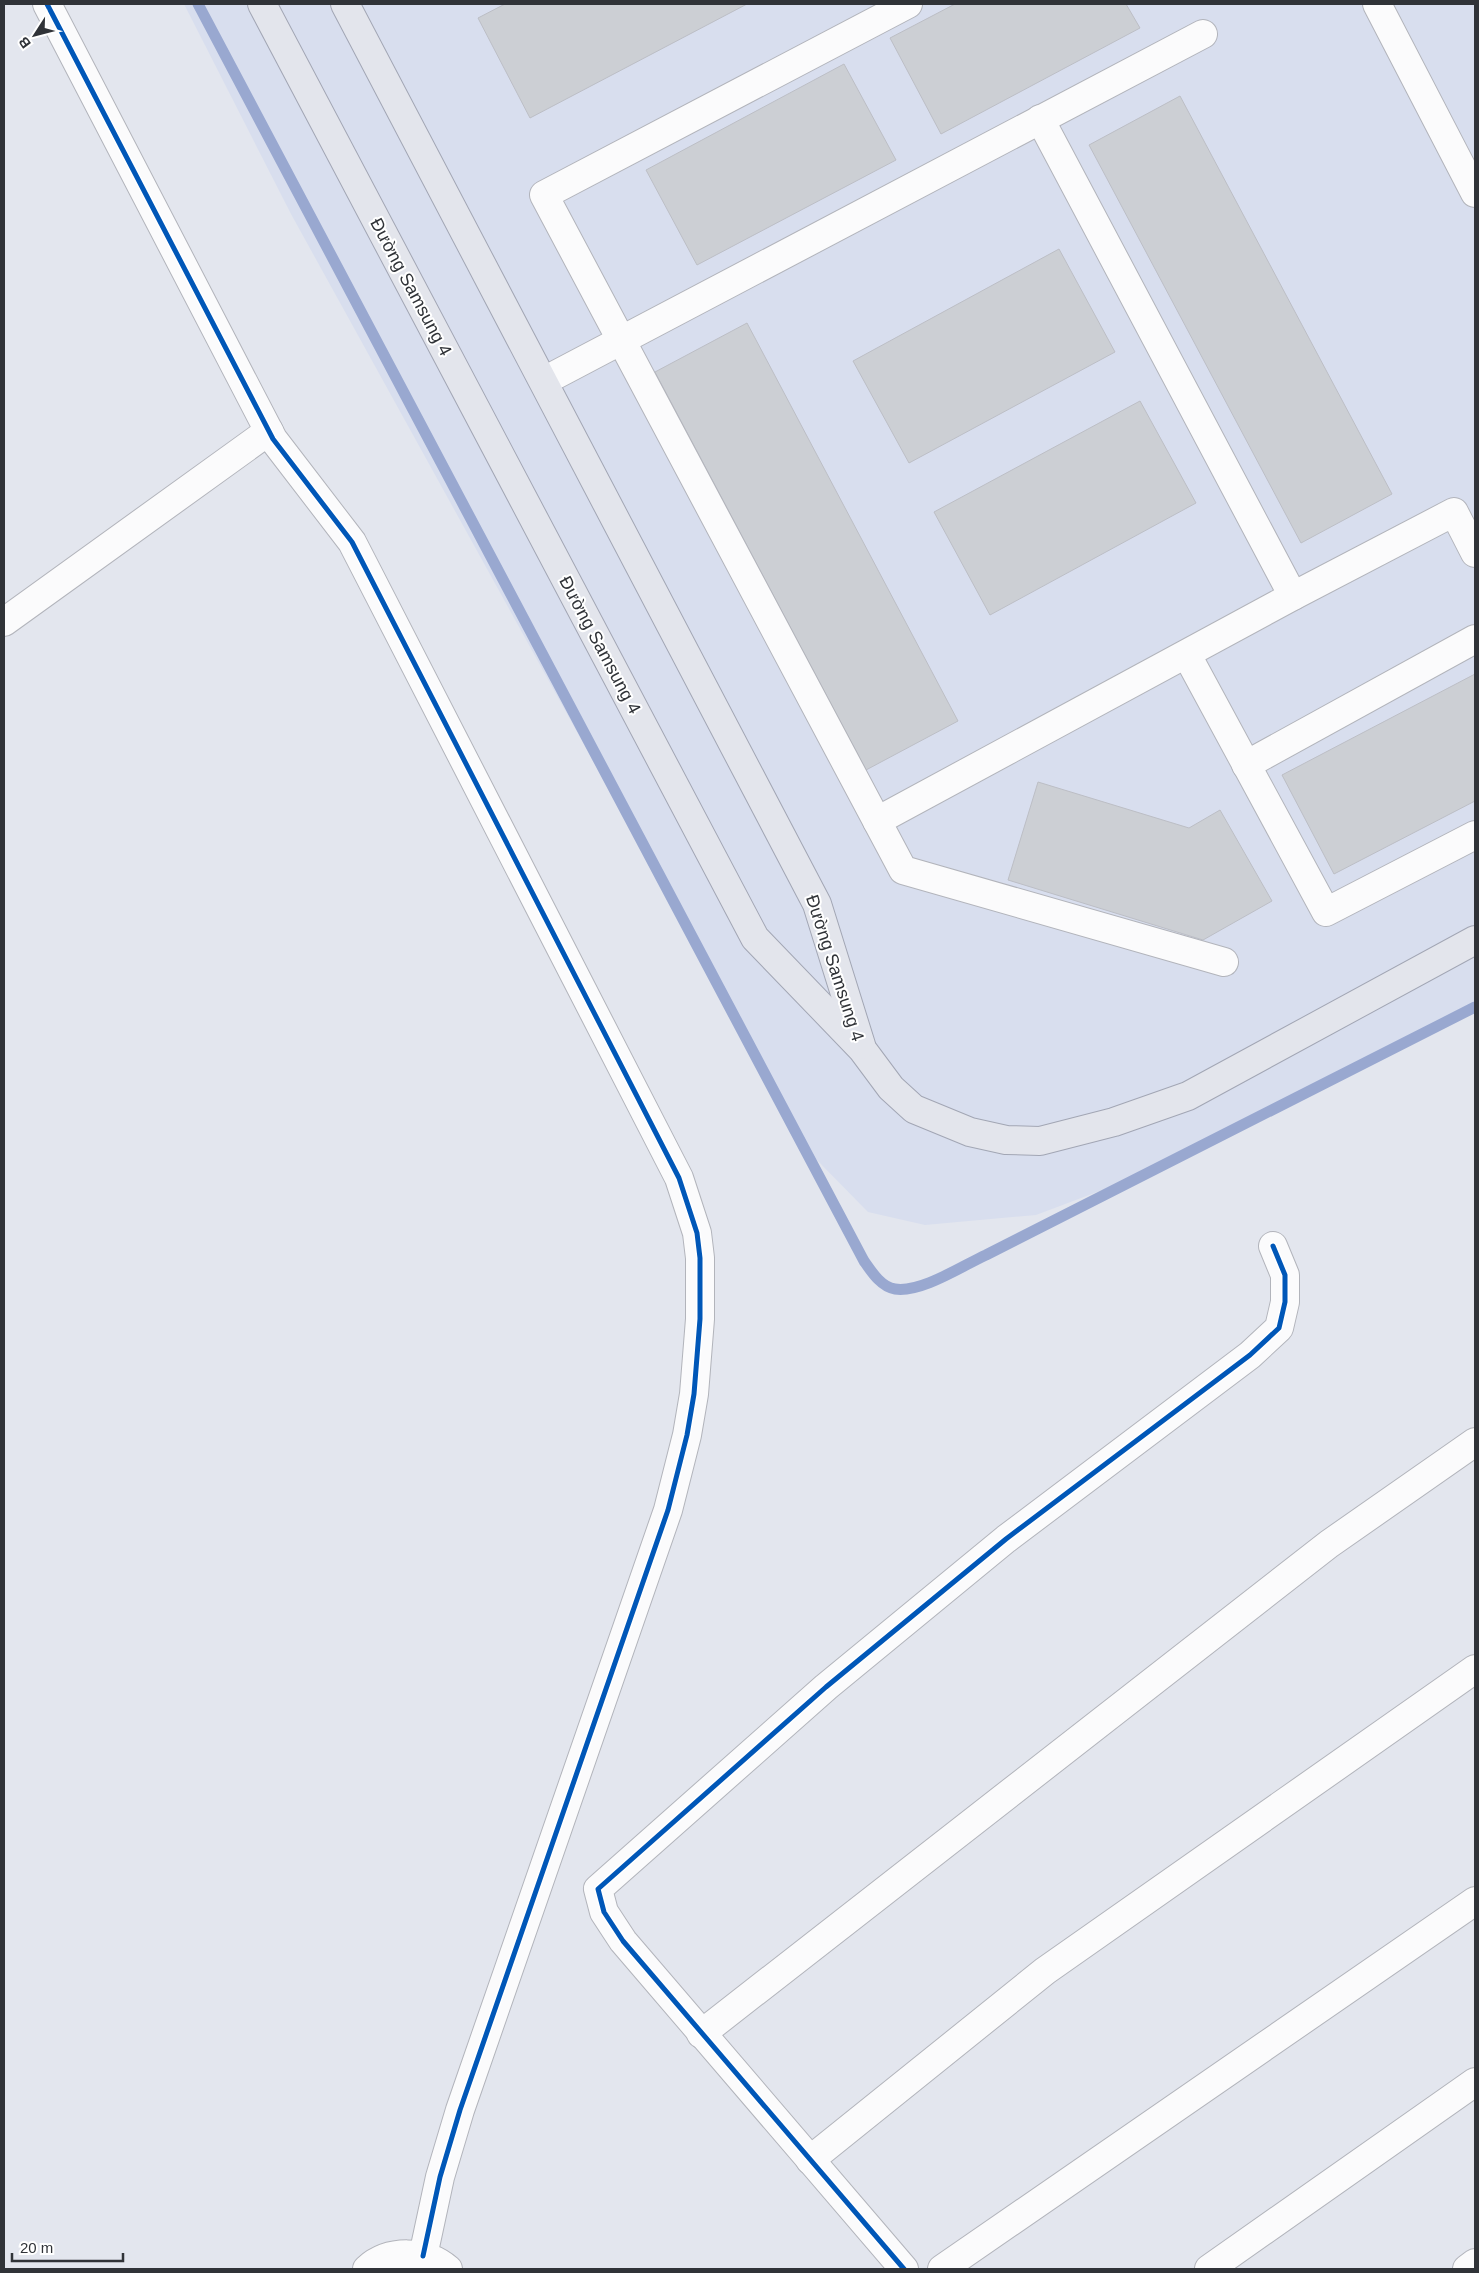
<svg xmlns="http://www.w3.org/2000/svg" width="1479" height="2273" font-family="Helvetica,sans-serif">
<style>
.built{fill:#d8deee}
.lines{fill:none;stroke-linecap:round;stroke-linejoin:round}
.stream{stroke:#99a8d0;stroke-width:11}
.building{fill:#cccfd4;stroke:#bcbec5}
.minor-casing{stroke:#b2b4bb;stroke-width:30}
.major-casing{stroke:#a2a6b4;stroke-width:30}
.minor{stroke:#fbfbfc;stroke-width:28}
.major{stroke:#e3e5ec;stroke-width:28}
.cycleway-casing{stroke:#fff;stroke-width:8}
.cycleway{stroke:#0057b8;stroke-width:5}
.labels{text-anchor:middle;dominant-baseline:central;stroke-width:4;stroke-linejoin:round;paint-order:stroke}
.street-label{font-size:18px;fill:#303338;stroke:#fff}
</style>
<rect width="100%" height="100%" fill="#e3e6ee"/>
<path class="built" d="M184 4H1475V1002L1182 1160 1036 1215 925 1225 868 1212 809 1152 291 214Z"/>
<g class="lines">
<path class="stream" d="M198 4 864 1261C871 1271 881 1287 895 1289 921 1293 962 1266 986 1255L1475 1007"/>
</g>
<g class="building">
<path d="M505 4H747L530 118 478 18Z"/>
<path d="M955 4H1126L1140 28 941 134 890 38Z"/>
<path d="M844 64 896 160 697 265 646 170Z"/>
<path d="M1180 96 1392 494 1301 543 1089 145Z"/>
<path d="M1059 249 1115 352 909 463 853 361Z"/>
<path d="M747 323 958 721 866 770 655 372Z"/>
<path d="M1140 401 1196 503 990 615 934 512Z"/>
<path d="M1475 674V801L1334 874 1282 775Z"/>
<path d="M1038 782 1189 828 1220 810 1272 901 1203 940 1008 880Z"/>
</g>
<g class="lines">
<g class="minor-casing">
<g id="minor">
<path d="M47 4 273 439 352 542 679 1178 697 1233 700 1258V1319L694 1394 687 1435 668 1510 460 2110 440 2177 423 2256"/>
<path d="M908 4 544 195 903 870 1224 962"/>
<path d="M1377 4 1475 193"/>
<path d="M1040 119 1293 596"/>
<path d="M544 381 1203 34"/>
<path d="M4 622 269 431"/>
<path d="M1187 655 1326 912 1475 835"/>
<path d="M1246 765 1475 639"/>
<path d="M877 821 1293 596 1454 512 1475 553"/>
<path d="M701 2034 1329 1544 1475 1442"/>
<path d="M810 2160 1045 1971 1475 1669"/>
<path d="M367 2269C389 2249 426 2250 448 2269"/>
<path d="M904 2269 623 1941 604 1912 598 1889 826 1687 1006 1539 1250 1355 1279 1328 1285 1302V1275L1273 1246"/>
<path d="M942 2269 1475 1901"/>
<path d="M1209 2269 1475 2082"/>
<path d="M1467 2269 1475 2263"/>
</g>
</g>
<g class="major-casing">
<g id="major">
<path d="M262 4 755 938 862 1049 891 1088 914 1109 970 1132 1006 1140 1040 1141 1114 1122 1188 1096 1475 940"/>
<path d="M345 4 817 904 861 1045"/>
</g>
</g>
<use href="#minor" class="minor"/>
<use href="#major" class="major"/>
<g class="cycleway-casing">
<g id="cycleway">
<path d="M47 4 273 439 352 542 679 1178 697 1233 700 1258V1319L694 1394 687 1435 668 1510 460 2110 440 2177 423 2256"/>
<path d="M904 2269 623 1941 604 1912 598 1889 826 1687 1006 1539 1250 1355 1279 1328 1285 1302V1275L1273 1246"/>
</g>
</g>
<use href="#cycleway" class="cycleway"/>
</g>
<g class="labels">
<g class="street-label">
<text transform="translate(411 287) rotate(62)">Đường Samsung 4</text>
<text transform="translate(600 645) rotate(62)">Đường Samsung 4</text>
<text transform="translate(835 968) rotate(72)">Đường Samsung 4</text>
</g>
</g>
<rect width="1479" height="2273" fill="none" stroke="#303338" stroke-width="10"/>
<g transform="translate(35 35) rotate(234)" stroke="#ffffff" stroke-width="4" paint-order="stroke">
<path d="M0-4L9 19L0 12L-9 19Z" fill="#303338"/>
<text y="-8" font-size="14" font-weight="bold" text-anchor="middle" fill="#303338">B</text>
</g>
<path d="M12 2253v8h111v-8" fill="none" stroke="#303338" stroke-width="2.5"/>
<text x="20" y="2253" font-size="15" fill="#303338" stroke="#ffffff" stroke-width="4" paint-order="stroke">20 m</text>
</svg>
